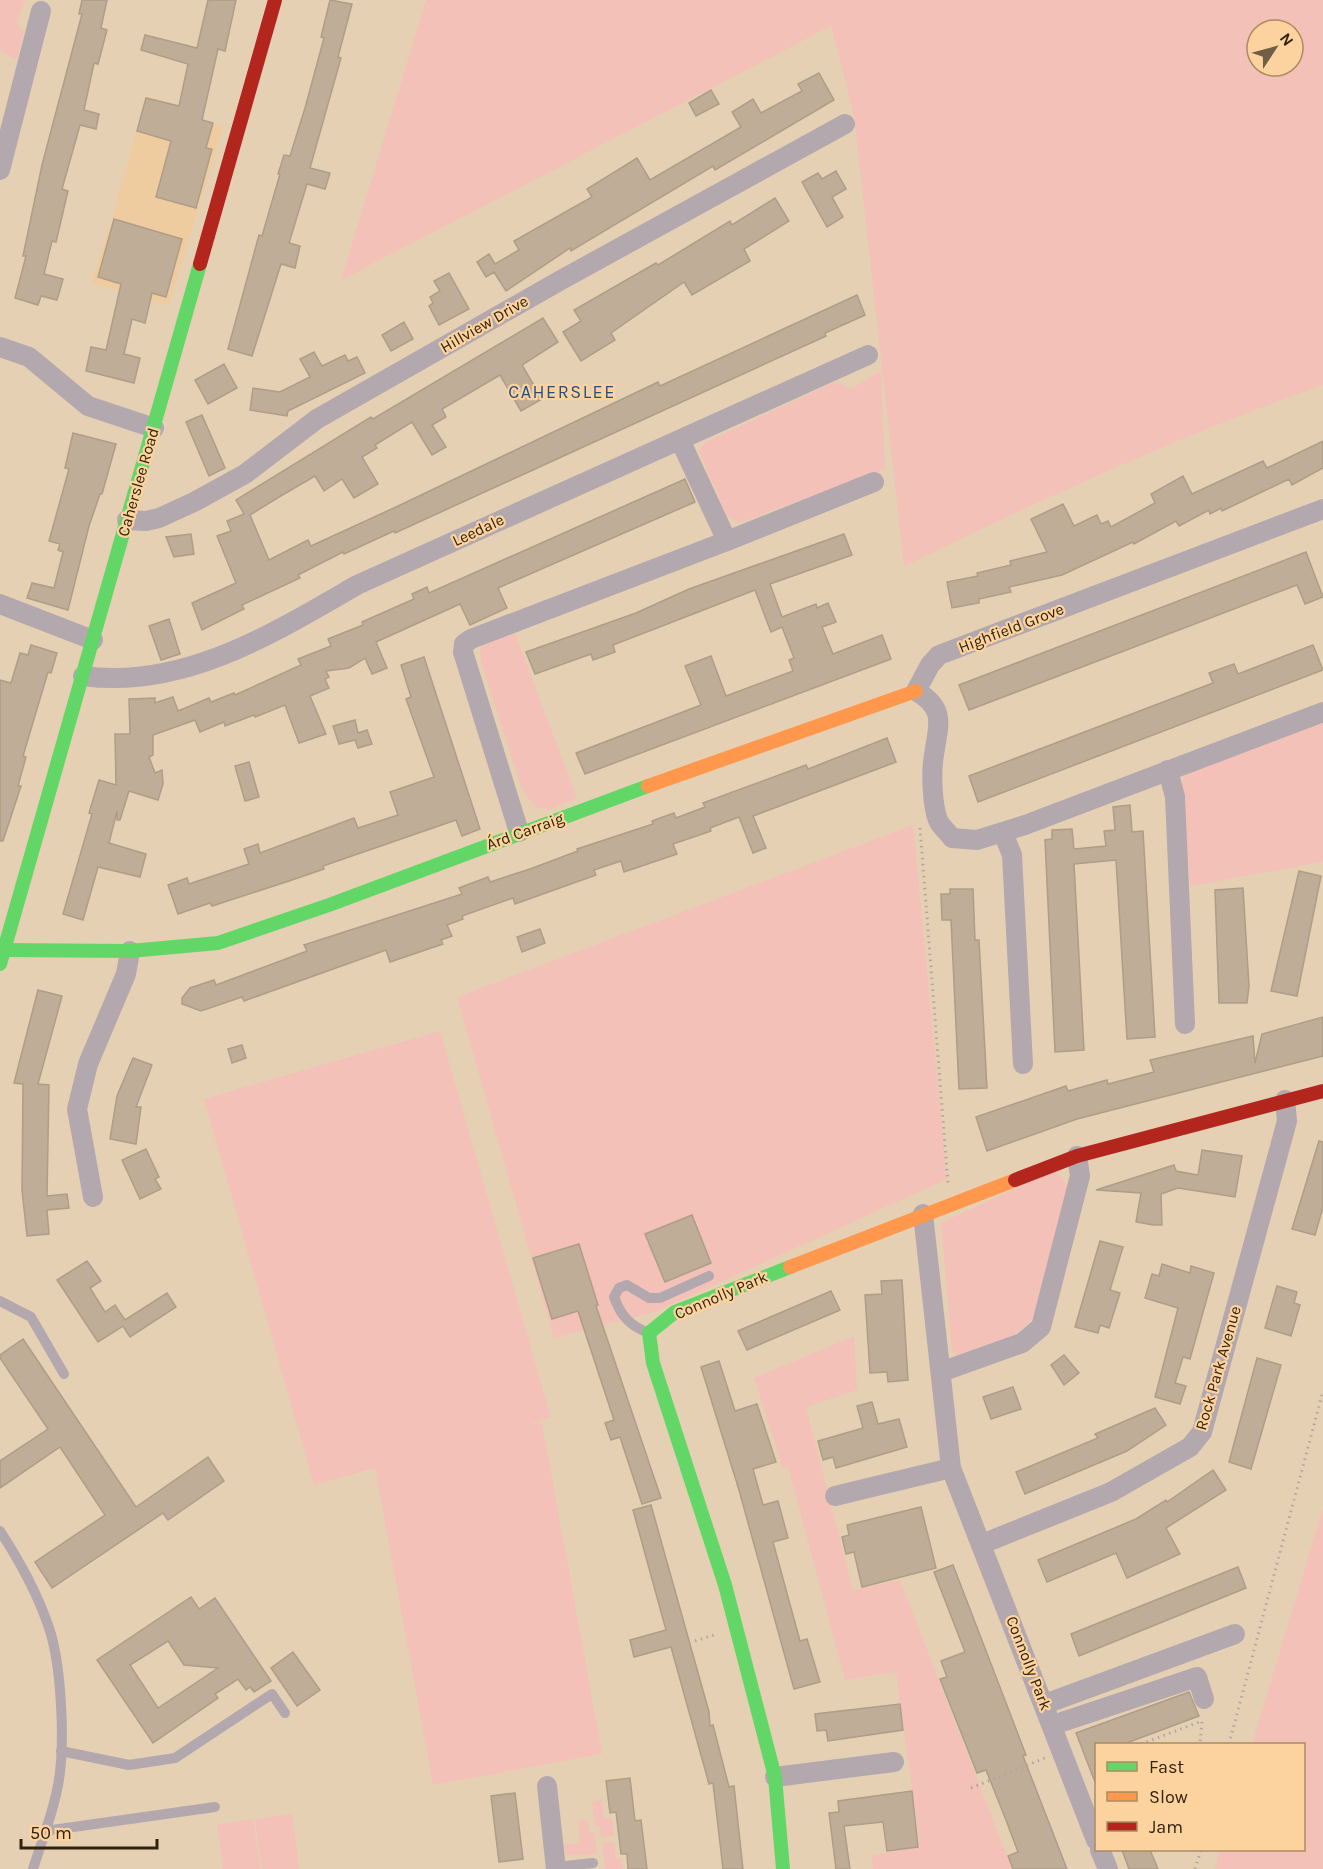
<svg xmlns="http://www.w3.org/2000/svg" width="1323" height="1869" font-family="Karla,sans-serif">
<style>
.built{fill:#efcc9f}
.green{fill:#f3c1b7;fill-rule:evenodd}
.building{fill:#bfad97;stroke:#ae9d87;stroke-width:1.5;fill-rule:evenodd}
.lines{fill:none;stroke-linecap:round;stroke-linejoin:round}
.path{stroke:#b1a6a2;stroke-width:3;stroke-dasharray:1.5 4.5;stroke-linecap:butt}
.lane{stroke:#b2a8ae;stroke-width:10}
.street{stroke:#b2a8ae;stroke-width:20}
.fast{stroke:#63d668;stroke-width:14}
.slow{stroke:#ff974d;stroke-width:14}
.jam{stroke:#b3261e;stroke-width:14}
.labels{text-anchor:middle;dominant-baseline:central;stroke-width:4.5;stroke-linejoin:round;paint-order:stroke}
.street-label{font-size:16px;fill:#31220c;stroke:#fcd39e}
.neighbourhood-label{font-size:18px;letter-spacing:1.5px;fill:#224f83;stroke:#fcd39e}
</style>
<rect width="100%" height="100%" fill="#e6d0b4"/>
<path class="built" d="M146 96 159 99V105L223 127 169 305 91 283 113 216Z"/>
<g class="green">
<path d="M0 0H25L17 24 24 31 17 60 0 51Z"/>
<path d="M426 0H1323V385C1179 435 1041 500 904 566L854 115 831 26 341 280ZM1257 30H1293V66H1257Z"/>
<path d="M881 371 885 469 740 523 727 516 699 452 704 443 837 381 851 389Z"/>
<path d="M515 633 577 798 549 809 536 808 522 789 481 662 480 649 485 643Z"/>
<path d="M1323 721V862L1190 886 1181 785 1187 771Z"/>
<path d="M913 825 947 1179 655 1312 554 1338 457 997Z"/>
<path d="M440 1031 551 1418 527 1425 542 1423 602 1754 433 1785 375 1468 314 1485 204 1099Z"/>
<path d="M1053 1171 1062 1177 1068 1187 1037 1309C1020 1342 990 1345 957 1357L952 1350 941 1223Z"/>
<path d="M854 1336 857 1390 806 1407 853 1590 900 1580 1012 1869H873L872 1855 920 1847 896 1672 845 1680 788 1467 783 1468 754 1378Z"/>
<path d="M1323 1508V1869H1215L1220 1850H1304V1744H1252Z"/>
<path d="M602 1800 604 1818H612L614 1836 601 1837 600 1826H595L592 1801Z"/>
<path d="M292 1814 299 1869H262L255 1819Z"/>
<path d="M253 1819 260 1869H223L217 1824Z"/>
<path d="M588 1820 589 1832H594L597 1854 567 1855 563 1845 580 1843 578 1821Z"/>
<path d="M614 1842 616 1859H622L623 1869H605L602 1843Z"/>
</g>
<g class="building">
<path d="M82 0H107L101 28 107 30 98 64 94 63 84 110 99 114 96 129 80 125 62 189 68 191 56 242 52 241 44 274 63 279 57 300 41 296 38 305 15 298 26 256H23L42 165 82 14H79Z"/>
<path d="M208 0H236L225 51 218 49 202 120 213 123 206 148 212 149 196 208 156 197 171 141 137 131 146 98 179 106 188 64 141 50 145 35 197 48Z"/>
<path d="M330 0 352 4 338 57 341 58 310 168 330 173 325 189 307 184 289 243 300 246 295 268 281 264 252 356 228 349 259 235 262 236 280 174H278L284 155 290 156 305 108 324 38 321 37Z"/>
<path d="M819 73 834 100 715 170 713 166 571 251 570 248 506 291 494 272 486 277 477 262 489 254 495 264 519 250 514 241 592 197 587 189 637 158 650 180 741 127 732 112 753 99 761 113 802 91 798 84Z"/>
<path d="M711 90 719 104 696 116 689 103Z"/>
<path d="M836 171 846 189 832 197 843 217 827 227 802 182 818 173 822 179Z"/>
<path d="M775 198 789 221 744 249 750 261 692 295 684 282 611 333 615 340 581 361 563 332 581 321 574 310 656 263 658 265 730 221 732 225Z"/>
<path d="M114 219 182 239 166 297 152 293 145 323 132 319 124 354 140 358 134 383 86 371 91 347 106 350 121 284 98 277Z"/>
<path d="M449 273 469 309 439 325 429 306 433 303 430 297 440 291 434 281Z"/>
<path d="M857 295 865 315 825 333 826 336 395 533 394 531 344 554 343 552 298 575 300 578 242 605 244 609 202 630 192 603 236 583 217 536 231 531 227 521 244 514 236 500 371 417 373 419 543 318 558 342 522 365 542 399 521 411 500 375 442 409 446 417 432 425 446 447 432 455 412 422 375 445 377 448 362 457 378 484 354 498 342 479 324 491 315 476 279 497 250 515 269 560 308 540 311 546 396 507 658 382 660 386Z"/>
<path d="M404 322 413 339 391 351 382 335Z"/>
<path d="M314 352 322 366 345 355 348 361 357 357 365 373 288 411 287 416 250 410 253 388 280 392 310 377 300 359Z"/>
<path d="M224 364 237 388 208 404 195 380Z"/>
<path d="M202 415 225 468 209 476 186 422Z"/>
<path d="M73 433 116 444 102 494H100L89 526 68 610 27 598 32 583 54 588 63 552 58 550 60 544 49 541 69 469 65 468Z"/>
<path d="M1323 441V468L1292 485 1289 479 1222 511 1221 508 1210 514 1209 510 1179 526 1176 521 1134 544 1133 542 1062 575 1009 587 1011 592 979 599V603L952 608 947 582 978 576 977 573 1011 565 1010 561 1047 552 1031 519 1063 504 1074 526 1097 515 1101 524 1108 521 1111 527 1155 503 1151 494 1183 476 1192 494 1263 461 1267 468Z"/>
<path d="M685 479 695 502 498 588 507 608 470 625 460 604 376 642 387 668 372 674 365 658 349 668 326 671 329 677 325 679 329 688 310 696 326 734 299 743 285 705 255 717 254 715 225 726 224 722 200 732 195 720 153 735V755L149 757 155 773 162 770 163 784 158 800 129 791 120 820H117V811L109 843 146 854 140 877 98 867 83 920 63 914 92 814 89 813 99 780 116 785 115 734H130L129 699 155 698V703L173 697 178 711 209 698 211 702 234 693 235 695 301 665 298 659 331 646 328 639 363 625 362 622 414 599 412 594 427 587 429 593Z"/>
<path d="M191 534 194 554 174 557 166 537Z"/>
<path d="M844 534 852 555 770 584 782 617 816 604 817 608 828 603 836 622 822 627 833 654 882 635 891 659 585 774 576 753 701 705 685 666 711 656 726 696 793 671 789 660 794 658 782 627 771 632 755 590 613 645 615 652 593 660 591 654 535 674 526 652 636 613 689 589Z"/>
<path d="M1306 552 1323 597 1305 604 1297 585 969 710 959 685Z"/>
<path d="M169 619 180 654 161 660 149 626Z"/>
<path d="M31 645 57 653 51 673 48 672 23 756 26 757 18 786H21L3 841H0V680L11 683 20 653 28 655Z"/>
<path d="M1313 645 1323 670 978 802 969 776 1213 683 1209 673 1234 664 1238 674Z"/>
<path d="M424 657 480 829 462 836 456 820 323 866 324 869 289 881 212 906 210 903 178 914 168 885 187 878 189 884 249 864 244 849 258 844 260 853 354 818 358 828 398 815 390 792 434 777 406 699 411 697 401 665Z"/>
<path d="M355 720 358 733 367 730 372 744 358 748 355 740 339 744 333 726Z"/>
<path d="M887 738 896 762 753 816 766 848 753 853 739 817 710 828 711 831 673 844 677 854 624 872 621 861 594 870 596 875 515 904 513 898 462 916 463 919 447 925 452 936 441 940 443 944 390 962 386 950 244 1001 242 997 201 1011 182 1004V998L190 988 214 980 216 985 267 966 307 951 304 945 462 894 459 888 488 877 490 882 530 869 578 851 577 849 653 824 652 821 674 813 676 818 705 807 703 803 806 765 808 769Z"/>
<path d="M249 762 259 797 245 801 235 766Z"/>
<path d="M1130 805 1132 832 1143 831 1155 1037 1127 1039 1116 860 1074 864 1084 1050 1055 1052 1045 840 1052 839V830L1072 829 1074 849 1106 846 1104 831 1115 830 1113 807Z"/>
<path d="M1299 871 1321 876 1297 996 1271 991Z"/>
<path d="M1243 888 1249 986 1247 1003H1219L1215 890Z"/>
<path d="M950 889H973L975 940H979L987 1088 959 1089 951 920H942L941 894H950Z"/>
<path d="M540 929 545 943 522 952 517 937Z"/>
<path d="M38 990 62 996 38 1084 49 1085 47 1196 67 1194 69 1208 47 1210 49 1234 27 1236 22 1190 23 1084 14 1083Z"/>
<path d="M1323 1017V1056L1077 1119 987 1151 976 1117 1066 1086 1068 1091 1107 1080 1108 1084 1154 1072 1150 1060 1253 1036 1255 1063 1262 1034Z"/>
<path d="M242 1045 246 1058 232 1063 228 1049Z"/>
<path d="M133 1058 152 1065 136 1107H141L136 1144 110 1139 117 1096Z"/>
<path d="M1319 1141 1323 1142V1207L1315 1235 1292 1229Z"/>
<path d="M146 1149 159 1177 155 1179 161 1189 140 1199 122 1160Z"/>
<path d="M1202 1150 1242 1156 1235 1197 1178 1188 1161 1194 1162 1225H1153L1136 1222 1141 1193 1096 1190 1174 1165 1176 1171 1198 1175Z"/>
<path d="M692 1215 711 1263 665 1282 645 1234Z"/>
<path d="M1100 1241 1123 1247 1110 1290 1120 1293 1109 1328 1100 1325 1098 1333 1075 1327Z"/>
<path d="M579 1244 598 1305 596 1306 661 1498 642 1504 620 1437 611 1440 605 1423 614 1420 578 1311 552 1319 533 1258Z"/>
<path d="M87 1261 101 1281 90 1288 105 1312 115 1305 125 1320 167 1293 176 1307 130 1337 123 1326 98 1342 57 1280Z"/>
<path d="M1162 1264 1190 1273 1191 1266 1214 1273 1190 1359 1183 1357 1175 1383 1186 1386 1180 1404 1155 1397 1178 1308 1145 1298 1152 1274 1159 1276Z"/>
<path d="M902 1280 908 1380 888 1382 887 1372 870 1373 865 1295 882 1294 881 1281Z"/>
<path d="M1277 1286 1297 1292 1294 1303 1300 1305 1291 1336 1265 1328Z"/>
<path d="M831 1291 840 1310 747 1350 738 1331Z"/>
<path d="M23 1339 136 1507 208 1457 224 1481 168 1520 163 1513 52 1588 35 1562 105 1515 60 1447 0 1488V1461L48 1429 0 1358V1355Z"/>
<path d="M1064 1355 1079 1373 1064 1385 1051 1365Z"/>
<path d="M1257 1358 1281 1365 1251 1469 1229 1462Z"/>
<path d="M719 1361 735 1411 757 1404 776 1462 753 1469 763 1505 778 1501 788 1538 773 1542 800 1641 807 1639 820 1682 794 1689 739 1490 701 1367Z"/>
<path d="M1013 1387 1021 1409 991 1419 983 1397Z"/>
<path d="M872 1402 878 1424 899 1419 907 1447 836 1468 833 1457 823 1460 818 1441 863 1428 857 1406Z"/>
<path d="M1155 1408 1166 1425 1127 1451 1025 1494 1016 1472 1098 1438 1095 1434Z"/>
<path d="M1213 1470 1226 1490 1166 1528 1180 1554 1127 1578 1116 1553 1047 1582 1038 1560 1136 1519 1166 1500 1167 1502Z"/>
<path d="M651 1505 709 1712 710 1726 713 1725 729 1787 734 1786 743 1869H723L713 1783 709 1784 671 1647 634 1657 630 1640 666 1630 633 1510Z"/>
<path d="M921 1507 936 1568 862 1587 854 1552 846 1554 842 1537 849 1535 847 1525Z"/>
<path d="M953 1565 1026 1755 1023 1756 1067 1869H1013L1008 1856 1018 1852 1006 1820 986 1770 977 1773 940 1679 947 1677 941 1661 965 1652 934 1572Z"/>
<path d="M1238 1567 1246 1588 1079 1656 1071 1634Z"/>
<path d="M191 1597 199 1609 215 1598 271 1681 254 1692 250 1687 246 1690 238 1679 215 1694 218 1698 153 1743 97 1660ZM168 1641 184 1665 218 1668 158 1708 130 1665Z"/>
<path d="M293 1652 320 1690 297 1706 271 1668Z"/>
<path d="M1189 1692 1199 1716 1124 1744H1096L1095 1782 1076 1733Z"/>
<path d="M900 1704 903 1730 828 1741 826 1730 817 1731 815 1714Z"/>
<path d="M630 1778 635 1821 641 1820 647 1869H628L627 1854H621L616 1812 610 1813 606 1781Z"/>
<path d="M912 1791 918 1847 887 1851 883 1822 844 1826 850 1869H836L829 1813 839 1812 838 1801Z"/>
<path d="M515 1793 523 1859 499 1862 491 1796Z"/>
<path d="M1122 1850H1150L1158 1869H1129Z"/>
</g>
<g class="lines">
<g class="path">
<path d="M920 828 948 1183"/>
<path d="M695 1641 714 1635"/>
<path d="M1141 1744 1202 1721 1200 1744"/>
<path d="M1229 1744 1323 1391"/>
<path d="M971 1788 1045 1758"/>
<path d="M1195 1869 1201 1850"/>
</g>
<g class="lane">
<path d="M0 1301 31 1317 64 1374"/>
<path d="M649 1333C630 1326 621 1316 614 1297L619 1288 627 1285 649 1298H660L709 1276"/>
<path d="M0 1531C19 1560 37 1593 48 1625 62 1663 66 1751 57 1790 52 1816 41 1843 33 1869"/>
<path d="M61 1751 129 1765 175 1758 272 1694 285 1713"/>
<path d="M45 1831 215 1807"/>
<path d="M556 1867 593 1863"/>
</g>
<g class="street">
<path d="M0 170 41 11"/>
<path d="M0 347 29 357 88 406 154 428"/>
<path d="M680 440 727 541 874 482"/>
<path d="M1323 509 939 655 930 665 916 691C947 709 938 725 934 755 931 771 932 805 938 820 940 826 948 832 952 838L977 840 1025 825 1323 712"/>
<path d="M127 520 146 521 159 518 194 502 245 474 317 419 561 280 845 124"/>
<path d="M0 604 93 640"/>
<path d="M83 676C183 690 274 633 357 585L868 355"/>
<path d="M1168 770 1175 797 1185 1024"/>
<path d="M519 832 463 652 464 644 471 639 727 541"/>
<path d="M1003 833 1012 855 1023 1064"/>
<path d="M93 1197 77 1109 88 1064 126 974 130 951"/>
<path d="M923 1214 951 1468 1096 1840"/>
<path d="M941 1372 1022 1343 1041 1327 1080 1176 1077 1156"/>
<path d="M835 1496 951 1468"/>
<path d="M982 1544 1111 1492 1190 1447 1202 1432 1287 1121 1285 1100"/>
<path d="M1045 1704 1235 1634"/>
<path d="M1053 1725 1197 1677 1204 1699"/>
<path d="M775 1777 894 1762"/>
<path d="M547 1786 556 1869"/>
<path d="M1100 1850 1108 1869"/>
</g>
<g class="fast">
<path d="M4 950 130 951 218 943 329 905 648 786"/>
<path d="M0 964 200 264"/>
<path d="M783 1869 775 1777 725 1585 653 1363 649 1333 675 1312 790 1267"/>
</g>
<g class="slow">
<path d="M648 786 916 691"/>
<path d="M790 1267 1015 1180"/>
</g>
<g class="jam">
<path d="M200 264 275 0"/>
<path d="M1015 1180 1077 1156 1323 1091"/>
</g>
</g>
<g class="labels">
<g class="street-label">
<text transform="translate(484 324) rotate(-30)">Hillview Drive</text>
<text transform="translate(138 482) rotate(-74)">Caherslee Road</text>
<text transform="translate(478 530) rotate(-25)">Leedale</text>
<text transform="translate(1011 628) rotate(-21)">Highfield Grove</text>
<text transform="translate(525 831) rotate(-20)">Árd Carraig</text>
<text transform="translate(721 1295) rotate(-23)">Connolly Park</text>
<text transform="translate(1218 1368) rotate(-74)">Rock Park Avenue</text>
<text transform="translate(1029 1663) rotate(69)">Connolly Park</text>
</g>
<g class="neighbourhood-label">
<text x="562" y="392">CAHERSLEE</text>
</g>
</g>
<rect x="1095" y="1743" width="210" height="108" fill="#fcd39e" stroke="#ab8c64" stroke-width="1.5"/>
<rect x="1107" y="1762" width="30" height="9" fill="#63d668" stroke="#ab8c64" stroke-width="1.5"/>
<text x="1149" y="1773" font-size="18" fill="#31220c">Fast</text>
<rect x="1107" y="1792" width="30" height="9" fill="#ff974d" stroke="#ab8c64" stroke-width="1.5"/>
<text x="1149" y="1803" font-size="18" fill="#31220c">Slow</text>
<rect x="1107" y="1822" width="30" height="9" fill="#b3261e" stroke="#ab8c64" stroke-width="1.5"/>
<text x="1149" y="1833" font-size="18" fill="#31220c">Jam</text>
<g transform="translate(1275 48) rotate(54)"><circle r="28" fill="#fcd39e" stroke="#ab8c64" stroke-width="1.5"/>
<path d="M0-4.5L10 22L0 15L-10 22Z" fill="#705f47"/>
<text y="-9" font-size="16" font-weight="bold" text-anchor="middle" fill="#31220c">N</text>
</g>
<path d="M21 1839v9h136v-9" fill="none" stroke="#31220c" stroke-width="3"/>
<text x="30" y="1839" font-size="18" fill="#31220c" stroke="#fcd39e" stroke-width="4.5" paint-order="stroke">50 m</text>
</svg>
